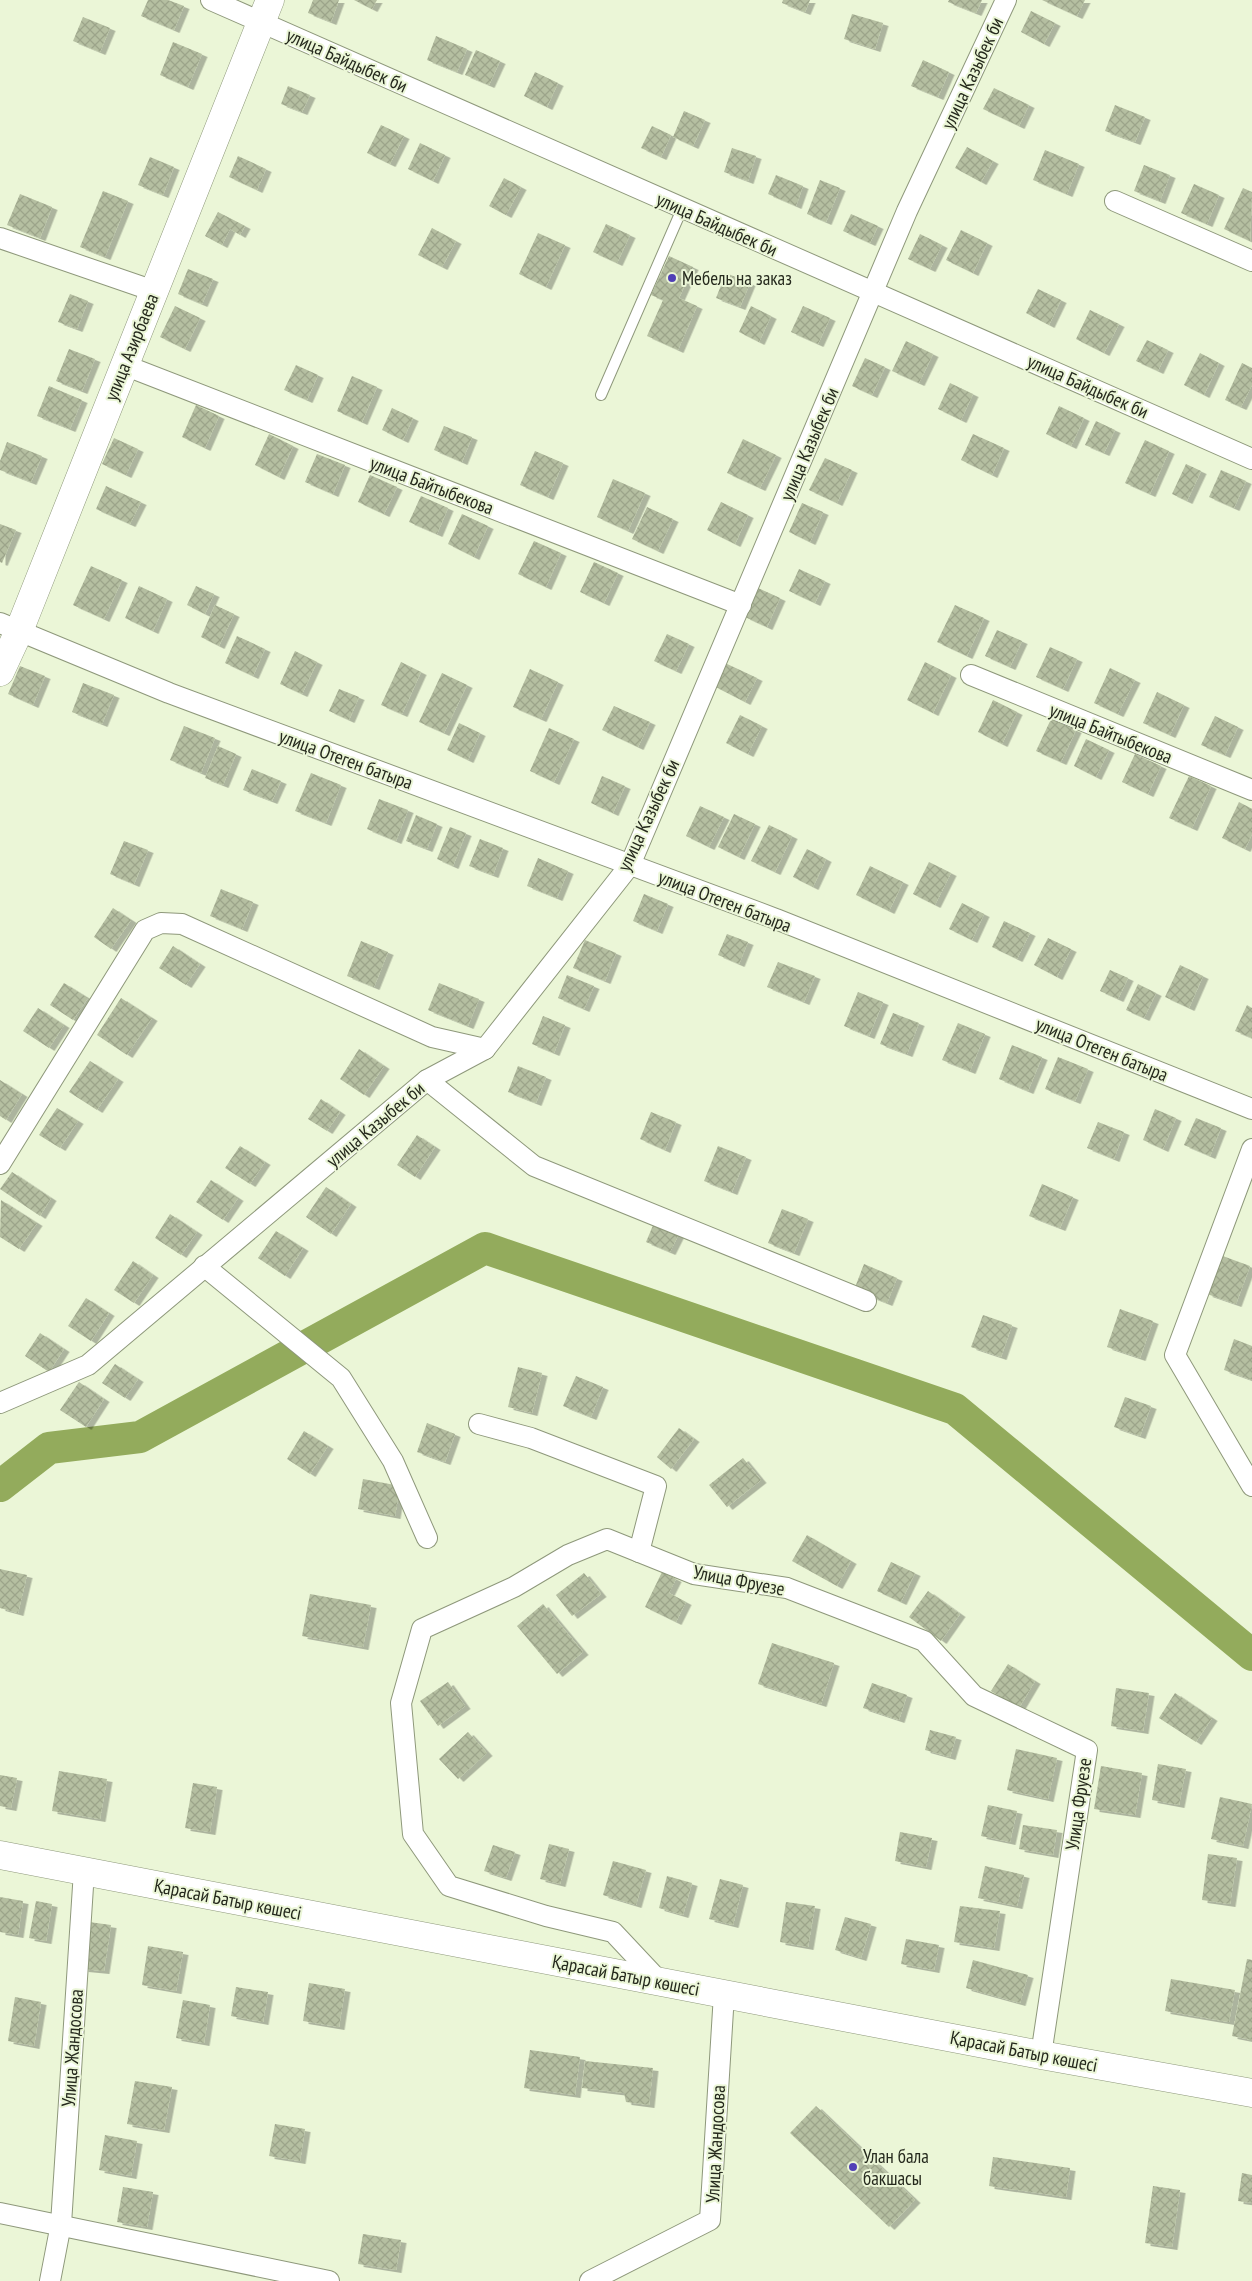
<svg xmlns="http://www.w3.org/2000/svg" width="1252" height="2281" font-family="'PT Sans Narrow',sans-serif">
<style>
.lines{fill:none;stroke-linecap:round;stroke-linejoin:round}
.river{stroke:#93ab5c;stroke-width:32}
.building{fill:url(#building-cross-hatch);filter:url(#shadow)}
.service-casing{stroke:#8e987b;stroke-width:12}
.minor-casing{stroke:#8e987b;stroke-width:22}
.secondary-casing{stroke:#8e987b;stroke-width:29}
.primary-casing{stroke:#8e987b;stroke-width:29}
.service{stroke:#fff;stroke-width:10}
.minor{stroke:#fff;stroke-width:20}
.secondary{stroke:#fff;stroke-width:28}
.primary{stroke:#fff;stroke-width:28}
.poi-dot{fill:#503fb6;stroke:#ebf6d7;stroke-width:2}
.labels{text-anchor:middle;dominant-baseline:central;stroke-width:4;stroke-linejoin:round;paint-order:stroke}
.street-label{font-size:19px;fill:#25291d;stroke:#ebf6d7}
.poi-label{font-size:19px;fill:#25291d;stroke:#ebf6d7;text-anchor:start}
</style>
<defs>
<pattern id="building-cross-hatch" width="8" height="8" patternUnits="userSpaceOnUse" patternTransform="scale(1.25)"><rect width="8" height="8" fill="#b5bfa1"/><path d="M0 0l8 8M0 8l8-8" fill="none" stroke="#9ca48a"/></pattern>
<filter id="shadow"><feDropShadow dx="5.5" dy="3" stdDeviation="0" flood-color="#0004"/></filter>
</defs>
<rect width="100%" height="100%" fill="#ebf6d7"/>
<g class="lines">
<path class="river" d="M0 1486 49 1448 140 1437 485 1248 955 1409 1252 1655"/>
</g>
<g class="building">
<path d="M148 0H168L184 6 174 30 141 16Z"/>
<path d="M313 0H339L331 22 308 13Z"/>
<path d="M354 0H377L372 9Z"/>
<path d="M783 0H810L805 12 782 3Z"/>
<path d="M949 0H982L976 13 948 2Z"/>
<path d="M1042 0H1085L1077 16Z"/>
<path d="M1031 11 1055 23 1044 44 1021 32Z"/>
<path d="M852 14 883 23 875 49 844 39Z"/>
<path d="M83 17 110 28 100 52 73 41Z"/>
<path d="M436 36 467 49 457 72 427 60Z"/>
<path d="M173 42 202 54 188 87 160 75Z"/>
<path d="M476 50 500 61 489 85 465 75Z"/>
<path d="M923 60 949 72 938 97 911 86Z"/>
<path d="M535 72 558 83 547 107 524 96Z"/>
<path d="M288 86 310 95 302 112 281 104Z"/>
<path d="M994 88 1029 105 1019 126 983 109Z"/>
<path d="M1115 105 1145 117 1135 142 1105 131Z"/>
<path d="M684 111 705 120 693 146 673 137Z"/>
<path d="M381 125 404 136 390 164 367 153Z"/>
<path d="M652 126 671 135 661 157 641 148Z"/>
<path d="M420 143 445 155 433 181 408 169Z"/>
<path d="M967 147 993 161 981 182 955 168Z"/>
<path d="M732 148 756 156 748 181 724 172Z"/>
<path d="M1045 150 1079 164 1067 194 1033 180Z"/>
<path d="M238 156 266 169 257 190 229 177Z"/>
<path d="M150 157 174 167 163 195 138 185Z"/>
<path d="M1144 165 1170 175 1160 201 1134 191Z"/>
<path d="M776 175 803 186 796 206 768 194Z"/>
<path d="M504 178 521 187 506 215 489 206Z"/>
<path d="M820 180 840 188 826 222 807 214Z"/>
<path d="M1194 184 1219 195 1207 224 1181 213Z"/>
<path d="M1243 188 1252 192 1250 241 1224 229Z"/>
<path d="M103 191 128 201 105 257 80 247Z"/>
<path d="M20 194 52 207 40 238 7 225Z"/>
<path d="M218 212 245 226 240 235 230 229 222 245 205 236Z"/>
<path d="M851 214 878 226 870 243 843 231Z"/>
<path d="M606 224 630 235 617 263 593 252Z"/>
<path d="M432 228 456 241 442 267 418 255Z"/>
<path d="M961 230 987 243 973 273 946 260Z"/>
<path d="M538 233 565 245 546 287 519 274Z"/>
<path d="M920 234 942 245 930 269 908 259Z"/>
<path d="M669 256 693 267 679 298 697 306 678 350 647 336 663 300 651 295Z"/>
<path d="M188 269 213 279 202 304 178 294Z"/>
<path d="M726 273 750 283 740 307 716 298Z"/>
<path d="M1038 289 1061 300 1049 325 1026 313Z"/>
<path d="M70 294 88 301 77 329 58 322Z"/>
<path d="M175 306 200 318 185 349 160 337Z"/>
<path d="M751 306 771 316 759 342 739 332Z"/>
<path d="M803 306 830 318 818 344 791 332Z"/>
<path d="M1090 310 1119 324 1104 353 1076 339Z"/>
<path d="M1147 340 1168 350 1158 371 1136 361Z"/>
<path d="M906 341 933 354 919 383 892 371Z"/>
<path d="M69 349 95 359 82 391 56 381Z"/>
<path d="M1200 353 1219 363 1204 395 1184 385Z"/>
<path d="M865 358 885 367 872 395 852 386Z"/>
<path d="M1242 363 1252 368V385L1241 407 1225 400Z"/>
<path d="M296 365 318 375 307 400 284 390Z"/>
<path d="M352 376 377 387 362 422 337 411Z"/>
<path d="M950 383 973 394 961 420 938 409Z"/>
<path d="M49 386 82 400 70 429 37 416Z"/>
<path d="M196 405 219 416 205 448 182 437Z"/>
<path d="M1059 406 1084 418 1071 446 1046 434Z"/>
<path d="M392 408 413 418 403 440 382 430Z"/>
<path d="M1096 421 1115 430 1104 453 1085 445Z"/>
<path d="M444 426 472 437 462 462 434 450Z"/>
<path d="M269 434 293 446 279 477 255 465Z"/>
<path d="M973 434 1004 448 992 475 961 460Z"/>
<path d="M114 438 138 449 126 475 102 464Z"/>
<path d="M743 439 776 455 760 488 727 473Z"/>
<path d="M1145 440 1169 451 1150 494 1125 483Z"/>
<path d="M7 442 42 456 31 482 0 470V461Z"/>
<path d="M535 451 563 463 548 497 520 485Z"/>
<path d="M317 454 345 465 333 494 305 482Z"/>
<path d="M825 458 852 470 837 503 809 490Z"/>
<path d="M1186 464 1201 471 1187 501 1172 494Z"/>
<path d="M1221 470 1246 481 1234 508 1209 497Z"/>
<path d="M370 475 397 487 384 514 358 502Z"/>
<path d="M613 479 645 493 628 531 597 517Z"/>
<path d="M106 486 141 502 130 524 96 509Z"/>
<path d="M421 496 448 508 437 534 409 522Z"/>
<path d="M721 502 748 515 735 544 707 530Z"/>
<path d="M802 503 823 512 810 542 789 532Z"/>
<path d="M647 507 673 519 658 551 632 539Z"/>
<path d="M462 514 488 526 474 557 448 544Z"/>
<path d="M0 524 16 530 2 563 0 562Z"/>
<path d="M534 541 561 553 546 587 518 574Z"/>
<path d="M594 562 618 573 604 603 580 592Z"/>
<path d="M91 566 122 580 104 619 73 605Z"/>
<path d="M799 569 825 581 815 603 789 591Z"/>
<path d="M139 586 167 599 153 631 125 618Z"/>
<path d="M196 586 214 594 205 614 187 605Z"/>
<path d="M758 588 780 598 767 627 745 617Z"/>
<path d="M215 605 234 614 219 646 201 637Z"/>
<path d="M955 605 984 618 967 656 937 642Z"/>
<path d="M997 630 1022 641 1010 667 985 656Z"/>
<path d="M667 634 689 644 676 671 654 661Z"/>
<path d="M237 636 265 649 253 676 225 663Z"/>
<path d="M1050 647 1077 659 1063 689 1036 677Z"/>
<path d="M295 651 317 662 302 694 280 684Z"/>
<path d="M401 662 421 672 402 714 381 705Z"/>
<path d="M925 662 951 675 933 713 907 700Z"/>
<path d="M725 663 757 678 745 702 714 686Z"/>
<path d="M20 666 45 676 33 705 8 694Z"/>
<path d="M1110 668 1135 680 1118 714 1094 703Z"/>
<path d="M530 669 558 682 541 719 513 707Z"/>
<path d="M442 673 467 685 444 733 419 722Z"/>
<path d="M83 683 114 695 102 724 72 712Z"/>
<path d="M339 689 359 697 349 720 329 711Z"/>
<path d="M1157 692 1184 705 1170 735 1143 723Z"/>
<path d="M993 700 1017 712 1002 744 978 732Z"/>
<path d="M614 706 650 722 638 747 602 730Z"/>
<path d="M740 715 762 726 748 754 726 743Z"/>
<path d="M1215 716 1238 727 1225 755 1201 745Z"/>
<path d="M1051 719 1076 730 1061 762 1036 751Z"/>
<path d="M459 723 480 733 468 760 447 750Z"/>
<path d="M184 726 215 738 201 773 170 760Z"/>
<path d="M549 728 574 739 554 782 530 771Z"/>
<path d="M1086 739 1109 750 1096 777 1074 766Z"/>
<path d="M218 746 236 754 223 785 205 778Z"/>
<path d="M1135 754 1161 766 1148 794 1122 782Z"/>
<path d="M252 769 281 781 272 801 243 790Z"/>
<path d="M311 773 341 785 326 823 295 811Z"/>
<path d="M602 776 625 786 613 813 591 803Z"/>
<path d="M1189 776 1211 786 1192 828 1169 818Z"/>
<path d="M379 799 408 810 396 841 367 829Z"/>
<path d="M1239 802 1252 809V834L1245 849 1222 838Z"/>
<path d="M700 806 724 817 709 847 686 836Z"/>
<path d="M734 814 755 824 739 857 718 847Z"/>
<path d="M416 815 437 824 427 849 406 841Z"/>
<path d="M769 825 792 836 775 872 751 861Z"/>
<path d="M450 827 466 833 453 866 437 859Z"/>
<path d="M480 839 503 848 493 875 469 866Z"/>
<path d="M124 841 148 850 134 884 110 874Z"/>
<path d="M807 849 826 859 813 887 793 877Z"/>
<path d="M538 858 568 871 557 898 527 886Z"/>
<path d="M929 862 951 873 935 905 913 894Z"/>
<path d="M870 866 903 882 889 911 856 895Z"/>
<path d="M221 889 253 902 242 929 210 916Z"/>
<path d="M644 894 668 904 657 931 633 921Z"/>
<path d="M962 903 984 914 972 940 949 929Z"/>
<path d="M113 908 131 920 111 949 94 937Z"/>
<path d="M1004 921 1030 933 1017 959 992 947Z"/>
<path d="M727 934 748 942 739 964 718 955Z"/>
<path d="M1048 938 1071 949 1057 977 1034 965Z"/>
<path d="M585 940 616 953 605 981 573 968Z"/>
<path d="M361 941 388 952 374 987 347 976Z"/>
<path d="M173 946 200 964 186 985 159 968Z"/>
<path d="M778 962 815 976 804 1002 767 987Z"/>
<path d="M1180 965 1203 976 1189 1008 1165 997Z"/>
<path d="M1110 970 1128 978 1118 999 1100 991Z"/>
<path d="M567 975 594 986 584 1009 558 998Z"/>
<path d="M64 983 88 998 73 1020 50 1005Z"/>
<path d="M439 983 479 999 468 1026 428 1010Z"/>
<path d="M1138 984 1156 993 1144 1018 1126 1010Z"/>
<path d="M858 992 883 1002 869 1036 844 1026Z"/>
<path d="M121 998 152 1018 127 1055 97 1035Z"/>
<path d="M1247 1005 1252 1008V1038L1235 1031Z"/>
<path d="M38 1008 64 1025 49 1048 23 1031Z"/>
<path d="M893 1013 919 1023 907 1054 880 1044Z"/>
<path d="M543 1016 565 1025 554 1053 532 1044Z"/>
<path d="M958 1023 985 1034 970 1071 942 1060Z"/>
<path d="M1012 1045 1042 1057 1028 1091 999 1079Z"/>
<path d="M359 1049 384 1066 364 1095 340 1079Z"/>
<path d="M1058 1057 1088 1069 1075 1101 1045 1089Z"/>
<path d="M90 1061 118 1079 97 1110 69 1092Z"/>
<path d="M518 1066 546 1077 536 1103 508 1092Z"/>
<path d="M0 1080 22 1094 6 1120 0 1116Z"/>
<path d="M321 1099 340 1112 327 1131 308 1119Z"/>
<path d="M57 1108 78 1121 60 1148 39 1135Z"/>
<path d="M1155 1109 1176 1118 1163 1149 1143 1140Z"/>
<path d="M651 1112 676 1122 665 1150 640 1139Z"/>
<path d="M1196 1118 1221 1128 1210 1156 1184 1145Z"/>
<path d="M1098 1122 1124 1132 1114 1159 1087 1148Z"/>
<path d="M417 1135 435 1147 415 1177 397 1165Z"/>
<path d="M240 1146 265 1162 250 1184 225 1168Z"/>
<path d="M718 1146 746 1157 732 1192 704 1181Z"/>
<path d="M12 1172 51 1198 40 1216 0 1189Z"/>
<path d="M211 1180 238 1198 223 1220 196 1202Z"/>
<path d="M1042 1184 1073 1197 1060 1228 1029 1216Z"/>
<path d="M326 1187 351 1204 331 1234 306 1217Z"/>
<path d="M1 1200 37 1223 19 1249 0 1237Z"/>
<path d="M782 1209 808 1219 794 1253 768 1243Z"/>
<path d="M170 1214 197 1232 181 1255 155 1238Z"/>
<path d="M654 1223 679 1234 670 1252 646 1242Z"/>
<path d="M276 1231 303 1248 285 1276 258 1258Z"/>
<path d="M1220 1255 1250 1266 1236 1304 1207 1294Z"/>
<path d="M133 1261 153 1275 134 1303 114 1290Z"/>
<path d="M864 1264 897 1278 887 1303 854 1290Z"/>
<path d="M86 1298 109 1313 91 1341 68 1326Z"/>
<path d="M1120 1309 1153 1321 1140 1358 1107 1347Z"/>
<path d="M983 1315 1012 1325 1001 1357 971 1347Z"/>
<path d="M40 1333 64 1349 49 1372 25 1356Z"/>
<path d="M1234 1339 1252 1346V1380L1224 1370Z"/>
<path d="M115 1364 138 1379 125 1398 102 1383Z"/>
<path d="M518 1367 542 1373 532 1413 508 1407Z"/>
<path d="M576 1376 603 1387 591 1417 563 1406Z"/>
<path d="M79 1382 104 1399 86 1427 60 1410Z"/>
<path d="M1125 1397 1151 1406 1140 1436 1114 1427Z"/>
<path d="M427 1423 455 1434 445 1462 417 1452Z"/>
<path d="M679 1428 694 1439 671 1469 657 1457Z"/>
<path d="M304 1431 328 1446 310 1474 287 1459Z"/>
<path d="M743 1458 761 1480 727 1507 709 1485Z"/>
<path d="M363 1479 400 1486 395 1516 358 1509Z"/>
<path d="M807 1535 851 1561 837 1586 792 1561Z"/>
<path d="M891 1562 915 1573 901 1602 877 1591Z"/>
<path d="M0 1569 27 1575 18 1613 0 1608Z"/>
<path d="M662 1572 676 1579 669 1593 686 1602 676 1622 645 1607Z"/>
<path d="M584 1573 601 1594 572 1616 556 1595Z"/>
<path d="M928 1591 960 1614 941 1641 909 1617Z"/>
<path d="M310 1594 371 1605 363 1647 302 1636Z"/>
<path d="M543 1604 583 1652 557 1674 517 1626Z"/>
<path d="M772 1643 834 1663 821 1704 758 1684Z"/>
<path d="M1008 1664 1035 1681 1019 1708 991 1691Z"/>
<path d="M448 1682 465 1706 438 1726 420 1701Z"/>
<path d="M872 1683 907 1695 899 1720 863 1708Z"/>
<path d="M1116 1688 1149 1693 1143 1731 1111 1726Z"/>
<path d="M1175 1693 1212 1718 1196 1742 1159 1718Z"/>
<path d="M930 1730 956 1737 950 1757 925 1750Z"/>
<path d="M468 1732 487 1753 458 1779 439 1759Z"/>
<path d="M1016 1749 1057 1758 1048 1799 1007 1790Z"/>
<path d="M1158 1764 1186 1769 1179 1805 1152 1800Z"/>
<path d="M1101 1766 1142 1773 1135 1815 1094 1809Z"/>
<path d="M59 1771 107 1779 100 1819 52 1811Z"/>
<path d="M0 1775 17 1778 11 1808 0 1806Z"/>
<path d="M193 1783 217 1787 210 1832 185 1828Z"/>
<path d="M1220 1797 1252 1804 1243 1846 1211 1839Z"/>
<path d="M988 1805 1017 1811 1010 1842 981 1836Z"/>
<path d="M1023 1825 1057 1830 1053 1855 1019 1849Z"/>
<path d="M900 1832 932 1838 926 1867 895 1861Z"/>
<path d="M549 1844 569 1849 560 1884 540 1879Z"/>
<path d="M493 1845 515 1852 506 1878 484 1871Z"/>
<path d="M1208 1854 1237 1858 1230 1904 1202 1900Z"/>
<path d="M613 1861 646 1870 636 1905 603 1895Z"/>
<path d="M985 1866 1024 1875 1017 1906 978 1898Z"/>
<path d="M667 1876 692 1883 683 1915 659 1908Z"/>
<path d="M720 1879 743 1885 733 1925 709 1919Z"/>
<path d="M0 1897 23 1901 18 1935 0 1932Z"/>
<path d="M36 1901 52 1904 46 1941 29 1938Z"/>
<path d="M786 1902 815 1906 808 1947 780 1942Z"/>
<path d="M960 1906 1000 1911 994 1948 954 1942Z"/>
<path d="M845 1917 871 1924 861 1958 835 1950Z"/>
<path d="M89 1922 111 1925 104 1971 83 1969Z"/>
<path d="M906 1939 939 1945 934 1970 901 1964Z"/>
<path d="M148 1946 183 1952 176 1991 142 1985Z"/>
<path d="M1247 1959 1252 1960V2040L1232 2036Z"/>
<path d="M973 1960 1028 1975 1020 2003 966 1988Z"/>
<path d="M1171 1979 1235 1990 1229 2022 1165 2011Z"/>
<path d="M309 1983 345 1989 339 2027 303 2021Z"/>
<path d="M236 1987 268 1992 263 2022 231 2016Z"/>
<path d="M15 1997 41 2002 34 2046 8 2041Z"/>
<path d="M183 2000 210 2005 204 2043 176 2038Z"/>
<path d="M530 2050 580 2057 575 2095 524 2088Z"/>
<path d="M585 2061 653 2068 649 2105 626 2102 624 2093 582 2088Z"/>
<path d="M135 2081 172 2087 164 2130 127 2124Z"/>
<path d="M816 2106 915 2200 889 2227 790 2133Z"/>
<path d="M275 2124 305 2129 300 2161 269 2156Z"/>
<path d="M105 2135 137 2141 131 2176 99 2170Z"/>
<path d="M993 2157 1070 2168 1066 2197 989 2186Z"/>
<path d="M1242 2173 1252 2175V2203L1238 2201Z"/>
<path d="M1153 2186 1180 2190 1172 2247 1145 2243Z"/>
<path d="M123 2187 153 2192 147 2227 117 2222Z"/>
<path d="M363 2234 401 2240 396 2270 358 2264Z"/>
</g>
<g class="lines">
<g class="service-casing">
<path id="service" d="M601 395 682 209"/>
</g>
<g class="minor-casing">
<g id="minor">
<path d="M211 0 1252 459"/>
<path d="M1115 201 1252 261"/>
<path d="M0 238 154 291"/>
<path d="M124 365 741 605"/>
<path d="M0 623 169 693 776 919 1252 1109"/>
<path d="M971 675 1252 790"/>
<path d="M427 1080 534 1166 866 1301"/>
<path d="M1252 1149 1175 1355 1252 1486"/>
<path d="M0 1164 145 930 161 923 182 924 432 1037 485 1049"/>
<path d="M204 1266 341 1378 393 1461 427 1538"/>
<path d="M0 1403 88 1365 427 1080 485 1049 630 865 907 211 1006 0"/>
<path d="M479 1424 531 1438 656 1486 639 1552"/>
<path d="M659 1981 613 1932 546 1916 449 1886 413 1834 401 1703 422 1629 514 1587 568 1555 607 1539 694 1574 787 1588 924 1641 974 1696 1087 1750 1041 2055"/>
<path d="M0 2213 329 2281"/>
<path d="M50 2281 61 2224 84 1871"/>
<path d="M590 2281 710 2220 724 1994"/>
</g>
</g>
<g class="secondary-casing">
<path id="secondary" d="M0 1855 1041 2055 1252 2093"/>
</g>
<g class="primary-casing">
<path id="primary" d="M0 672 19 631 270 0"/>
</g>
<use href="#service" class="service"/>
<use href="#minor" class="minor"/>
<use href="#secondary" class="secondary"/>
<use href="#primary" class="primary"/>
</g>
<g class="poi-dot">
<circle cx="672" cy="278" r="5"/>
<circle cx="853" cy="2167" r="5"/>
</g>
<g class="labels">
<g class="street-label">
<text transform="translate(347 60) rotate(24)">улица Байдыбек би</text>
<text transform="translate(972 73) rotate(-65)">улица Казыбек би</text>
<text transform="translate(717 224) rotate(24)">улица Байдыбек би</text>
<text transform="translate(131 347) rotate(-68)">улица Азирбаева</text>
<text transform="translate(1088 386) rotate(24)">улица Байдыбек би</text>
<text transform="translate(809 444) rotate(-67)">улица Казыбек би</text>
<text transform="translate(432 485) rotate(21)">улица Байтыбекова</text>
<text transform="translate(1111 733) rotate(22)">улица Байтыбекова</text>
<text transform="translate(346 759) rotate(20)">улица Отеген батыра</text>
<text transform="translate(648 815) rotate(-65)">улица Казыбек би</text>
<text transform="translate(725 901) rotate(21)">улица Отеген батыра</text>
<text transform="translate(1102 1049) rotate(22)">улица Отеген батыра</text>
<text transform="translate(375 1124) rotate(-40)">улица Казыбек би</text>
<text transform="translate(739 1580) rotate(11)">Улица Фруезе</text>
<text transform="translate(1078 1804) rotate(-82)">Улица Фруезе</text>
<text transform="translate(228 1899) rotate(11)">Қарасай Батыр көшесі</text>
<text transform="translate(626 1975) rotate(11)">Қарасай Батыр көшесі</text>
<text transform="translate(72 2048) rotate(-86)">Улица Жандосова</text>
<text transform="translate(1024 2051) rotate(11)">Қарасай Батыр көшесі</text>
<text transform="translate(715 2144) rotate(-87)">Улица Жандосова</text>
</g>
<g class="poi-label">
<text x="682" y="278">Мебель на заказ</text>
<text x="863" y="2156">Улан бала<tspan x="863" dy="22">бакшасы</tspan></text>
</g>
</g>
</svg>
